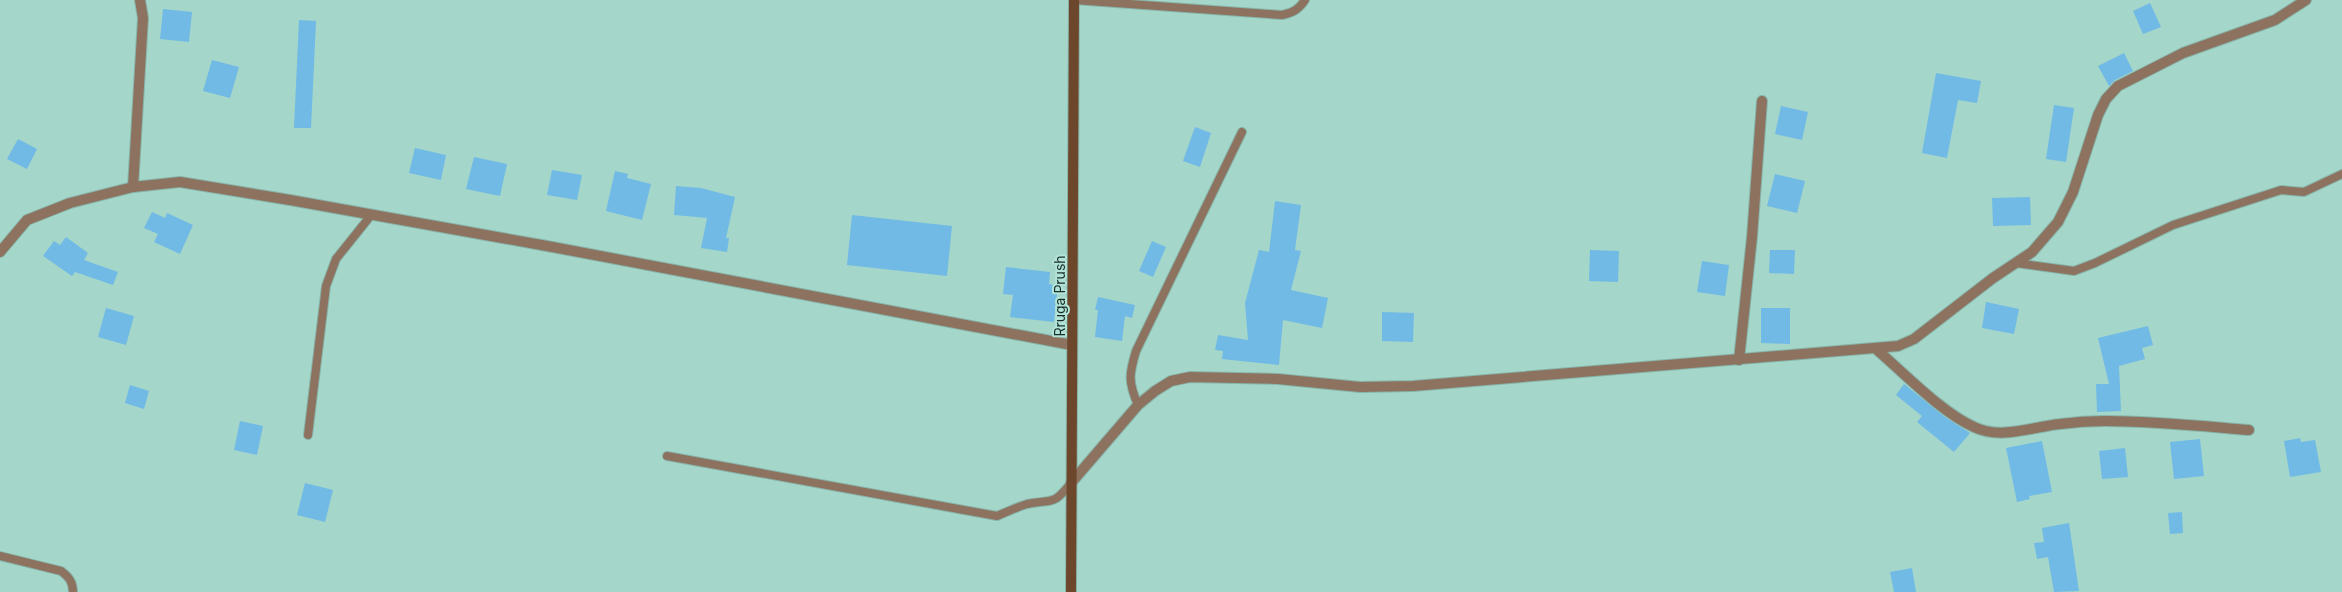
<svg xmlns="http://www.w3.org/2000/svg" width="2342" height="592" font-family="Inter,sans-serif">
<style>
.building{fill:#71bae6}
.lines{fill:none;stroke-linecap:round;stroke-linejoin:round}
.lane-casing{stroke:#88b4a9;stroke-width:10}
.street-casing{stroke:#88b4a9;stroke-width:12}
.secondary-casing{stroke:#88b4a9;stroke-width:12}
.lane{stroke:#8c725f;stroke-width:8}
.street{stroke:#8c725f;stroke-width:10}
.secondary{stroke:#6d472b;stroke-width:10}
.labels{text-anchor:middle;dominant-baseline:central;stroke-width:4;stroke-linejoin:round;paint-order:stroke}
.street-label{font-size:14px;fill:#192d28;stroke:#b1e3d6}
</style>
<rect width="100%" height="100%" fill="#a4d6c9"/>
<g class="building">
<path d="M2150 3 2161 27 2143 34 2133 11Z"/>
<path d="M163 9 192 12 189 42 160 39Z"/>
<path d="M299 20 316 21 311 128H294Z"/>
<path d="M2124 53 2133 71 2115 80 2109 86 2098 66Z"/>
<path d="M212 60 239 67 230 98 203 91Z"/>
<path d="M1936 73 1981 81 1977 103 1958 100 1947 158 1922 153Z"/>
<path d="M2054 105 2074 108 2066 162 2046 159Z"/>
<path d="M1781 106 1808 112 1802 140 1775 134Z"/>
<path d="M1195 127 1211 133 1200 167 1183 161Z"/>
<path d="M18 139 37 149 27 169 7 159Z"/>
<path d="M415 148 446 155 441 180 409 173Z"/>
<path d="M474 157 507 164 500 196 466 189Z"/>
<path d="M552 170 582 175 577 200 547 195Z"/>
<path d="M615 171 628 174 627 178 651 184 642 220 606 211Z"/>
<path d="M1775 174 1805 181 1797 213 1767 206Z"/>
<path d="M676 186 701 188 735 197 726 238H729L727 252 701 248 707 218 674 215Z"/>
<path d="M2030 197 2031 225 1993 226 1992 198Z"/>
<path d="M1275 201 1301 205 1295 250 1301 251 1291 290 1328 298 1322 328 1283 320 1279 365 1222 359 1223 351 1215 350 1218 335 1248 340 1245 303 1259 250 1269 252Z"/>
<path d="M152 212 165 218 167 213 193 225 180 254 154 242 158 234 144 228Z"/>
<path d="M852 215 952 226 947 276 847 265Z"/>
<path d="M66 237 88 253 84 260 118 272 113 285 75 272 72 276 43 256 54 241 60 245Z"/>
<path d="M1152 241 1166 247 1153 277 1139 271Z"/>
<path d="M1590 250 1619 251 1618 282 1589 281Z"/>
<path d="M1770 250H1795L1794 274 1769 273Z"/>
<path d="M1702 261 1729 265 1725 296 1697 292Z"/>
<path d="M1006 267 1050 272 1049 284 1058 286 1054 322 1010 317 1013 295 1003 294Z"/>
<path d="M1098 297 1135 305 1132 318 1125 316 1122 341 1095 337 1098 310H1095Z"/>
<path d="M1986 302 2019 309 2014 334 1982 328Z"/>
<path d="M106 308 134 316 126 345 98 337Z"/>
<path d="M1761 308H1790V344L1761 343Z"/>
<path d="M1382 312 1414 313 1413 342 1382 341Z"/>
<path d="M2148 326 2153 345 2142 348 2145 359 2119 366 2121 411 2097 412 2096 384H2109L2098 338Z"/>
<path d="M1904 384 1945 417 1970 433 1954 452 1917 422 1922 416 1896 395Z"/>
<path d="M130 385 149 391 144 409 125 403Z"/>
<path d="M240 421 263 426 257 455 234 450Z"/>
<path d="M2300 438 2301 442 2315 440 2321 472 2290 477 2284 441Z"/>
<path d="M2200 439 2204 476 2174 479 2170 442Z"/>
<path d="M2042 441 2052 492 2029 496 2030 499 2017 502 2006 448Z"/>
<path d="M2125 448 2128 477 2102 479 2099 451Z"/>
<path d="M305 483 333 490 325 522 297 515Z"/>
<path d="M2182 512 2183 533 2170 534 2168 513Z"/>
<path d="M2069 523 2079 591 2054 592 2048 557 2037 559 2034 543 2044 542 2042 528Z"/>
<path d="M1912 568 1916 592H1894L1890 572Z"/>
</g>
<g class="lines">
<g class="lane-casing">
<g id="lane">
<path d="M1074 0 1282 15C1293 13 1299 9 1305 0"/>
<path d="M2016 263 2074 271 2095 263 2173 225 2281 190 2304 192 2342 174"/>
<path d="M1138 405C1128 382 1129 374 1136 351L1242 132"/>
<path d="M308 435 326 286 336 259 372 214"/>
<path d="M667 456 997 516C1007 512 1017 507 1027 504 1053 499 1053 506 1071 483"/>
<path d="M0 556 61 571C69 577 73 582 73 592"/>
</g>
</g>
<g class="street-casing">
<g id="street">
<path d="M140 0 143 18 133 187 180 182 290 200 547 246 1072 345"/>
<path d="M0 252 27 220 70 203 133 187"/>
<path d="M1876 349C1904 373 1941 412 1974 427 2001 440 2032 427 2060 424 2075 422 2090 421 2105 421 2153 421 2201 426 2249 430"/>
<path d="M1739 360 1752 237 1762 101"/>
<path d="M1071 483 1138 405 1155 391 1171 381 1190 377 1278 379 1360 387 1413 386 1898 346 1914 339 1993 278 2032 252 2058 222 2073 192 2098 115 2106 99 2118 86 2183 53 2275 20 2306 0"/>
</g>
</g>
<g class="secondary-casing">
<path id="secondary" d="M1071 592 1074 0"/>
</g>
<use href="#lane" class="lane"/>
<use href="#street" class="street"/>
<use href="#secondary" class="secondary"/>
</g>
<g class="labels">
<g class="street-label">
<text transform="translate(1059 296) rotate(-90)">Rruga Prush</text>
</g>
</g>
</svg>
